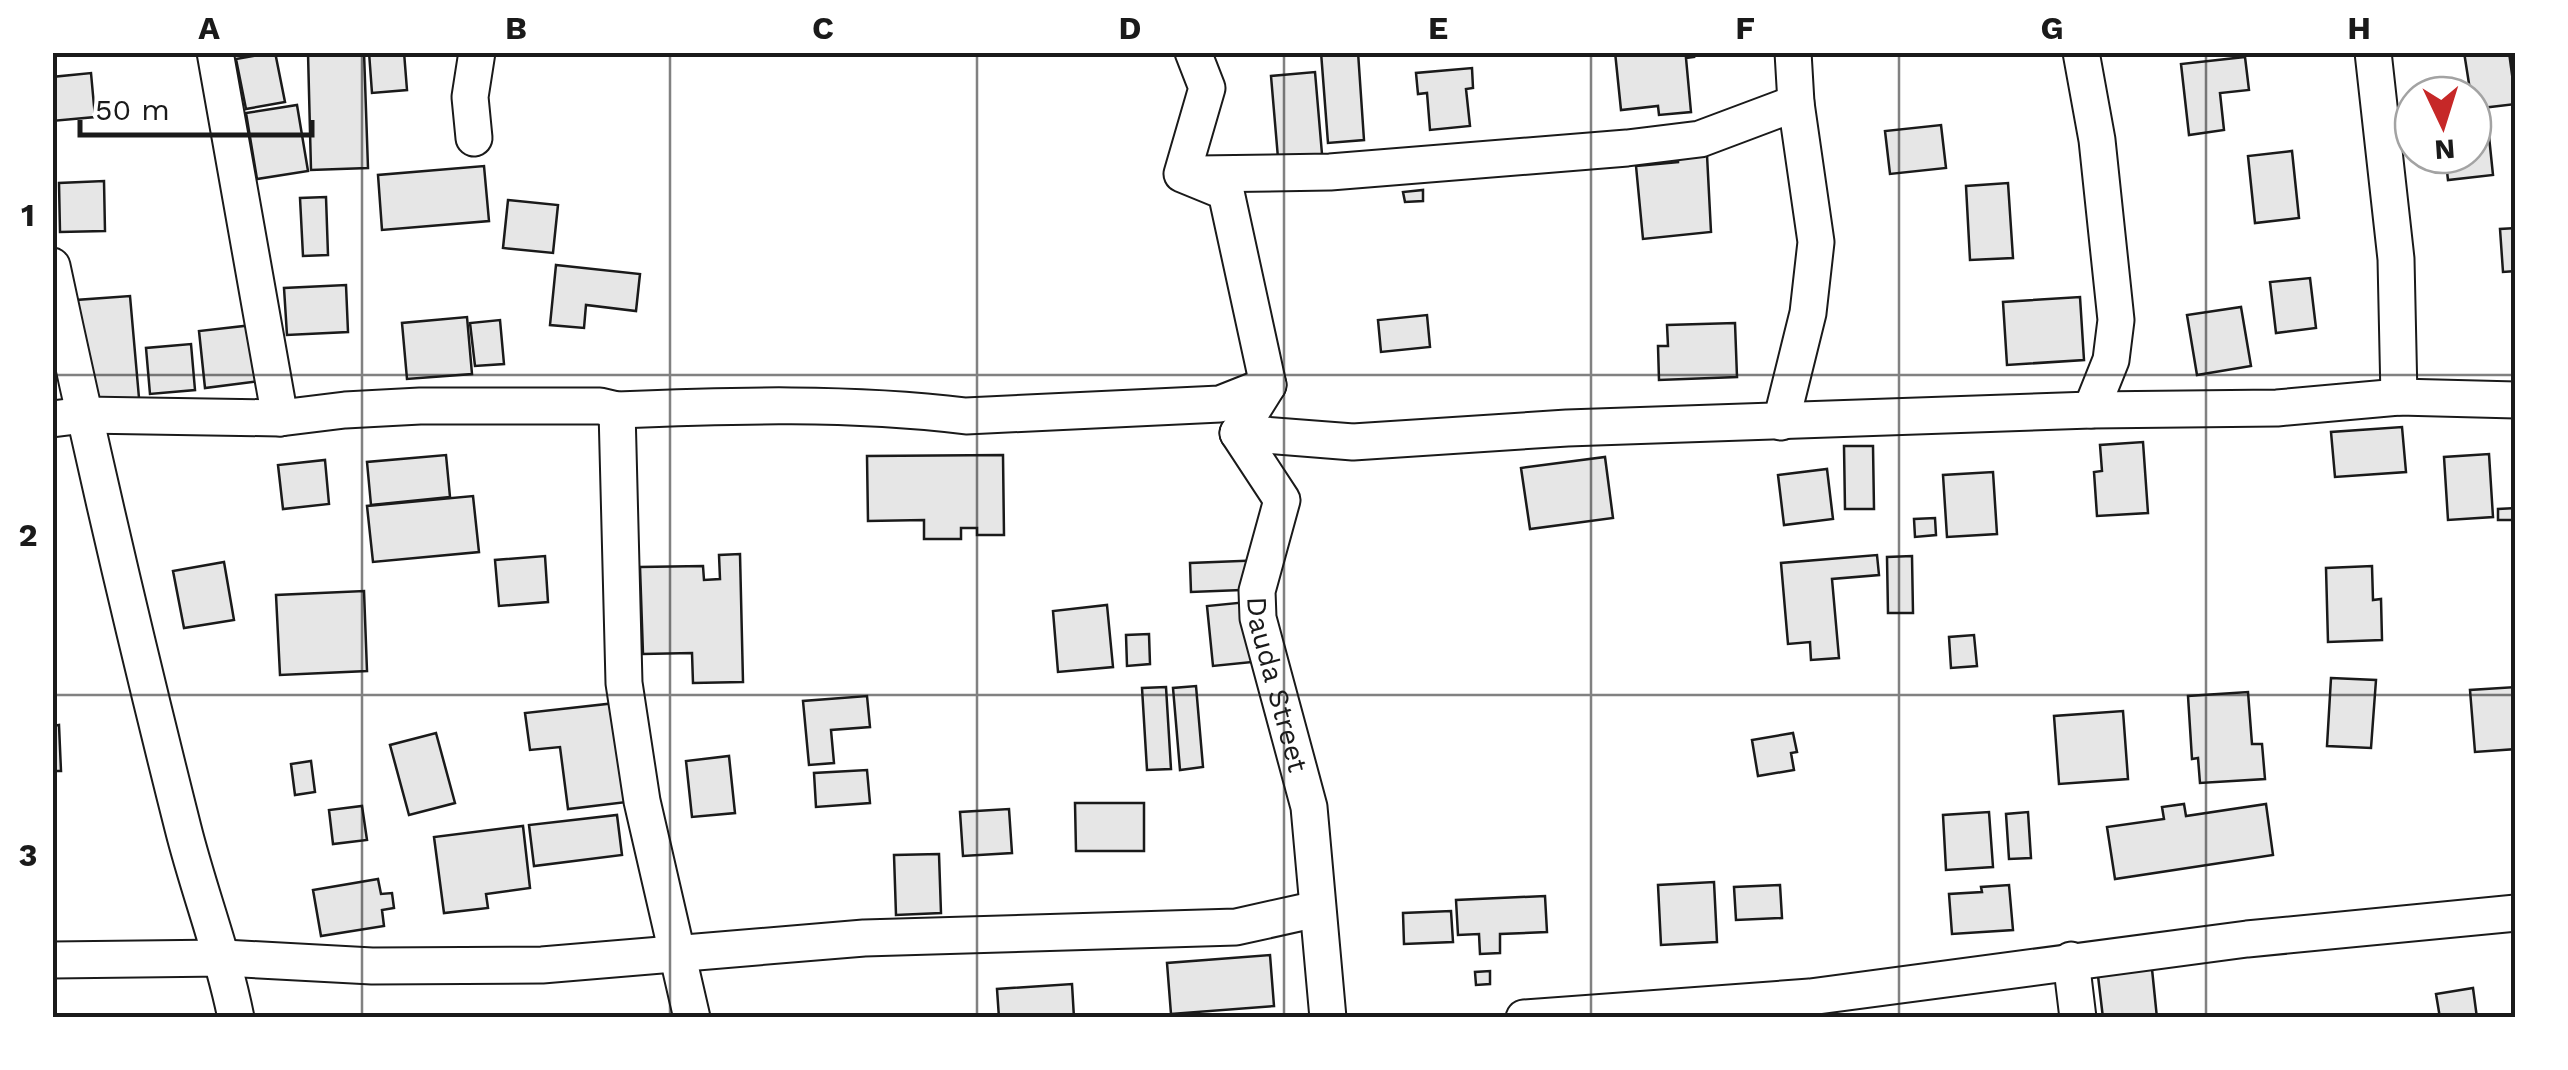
<svg xmlns="http://www.w3.org/2000/svg" width="2568" height="1070" font-family="'Work Sans',sans-serif">
<style>
.building{fill:#e6e6e6;stroke:#1a1a1a;stroke-width:2.5}
.lines{fill:none;stroke-linecap:round;stroke-linejoin:round}
.minor-casing{stroke:#1a1a1a;stroke-width:39}
.minor{stroke:#fff;stroke-width:35}
.grid{fill:none;stroke:#1a1a1a;stroke-width:2.5;stroke-opacity:0.55}
.labels{text-anchor:middle;dominant-baseline:central;stroke-width:8;stroke-linejoin:round;paint-order:stroke}
.street-label{font-size:28px;fill:#1a1a1a;stroke:#fff}
.neatline{fill:none;stroke:#1a1a1a;stroke-width:4}
.grid-label{font-size:32px;text-anchor:middle;font-weight:bold;fill:#1a1a1a}
</style>
<rect width="100%" height="100%" fill="#fff"/>
<g class="building">
<path d="M275 52 285 102 246 109 236 59Z"/>
<path d="M364 52 368 168 311 170 308 53Z"/>
<path d="M369 52H404L407 90 372 93Z"/>
<path d="M1321 52H1358L1364 140 1328 143Z"/>
<path d="M1615 52H1693L1694 57 1686 58 1691 112 1659 115 1658 106 1621 110Z"/>
<path d="M2464 52H2509L2516 104 2473 109Z"/>
<path d="M2245 57 2249 90 2220 93 2224 130 2189 135 2181 64Z"/>
<path d="M1472 68 1473 88 1466 89 1470 126 1430 130 1427 93 1418 94 1416 73Z"/>
<path d="M1315 72 1322 154 1278 158 1271 76Z"/>
<path d="M91 73 95 117 52 121V77Z"/>
<path d="M297 105 308 171 257 179 246 113Z"/>
<path d="M2487 117 2493 175 2448 180 2445 155H2473V119Z"/>
<path d="M1941 125 1946 168 1890 174 1885 131Z"/>
<path d="M2292 151 2299 218 2255 223 2248 156Z"/>
<path d="M1707 155 1711 232 1643 239 1636 166 1678 162V158Z"/>
<path d="M484 166 489 221 382 230 378 175Z"/>
<path d="M104 181 105 231 60 232 59 183Z"/>
<path d="M2008 183 2013 258 1970 260 1966 186Z"/>
<path d="M1423 190V201L1405 202 1403 192Z"/>
<path d="M326 197 328 255 303 256 300 198Z"/>
<path d="M508 200 558 205 553 253 503 248Z"/>
<path d="M2516 228V271L2503 272 2500 229Z"/>
<path d="M556 265 640 274 636 311 586 305 584 328 550 325Z"/>
<path d="M2310 278 2316 328 2276 333 2270 282Z"/>
<path d="M346 285 348 332 287 335 284 288Z"/>
<path d="M130 296 139 398 83 401 76 300Z"/>
<path d="M2080 297 2084 360 2007 365 2003 302Z"/>
<path d="M2241 307 2251 366 2197 375 2187 315Z"/>
<path d="M1427 315 1430 347 1381 352 1378 320Z"/>
<path d="M467 317 472 374 407 379 402 323Z"/>
<path d="M500 320 504 364 475 366 470 323Z"/>
<path d="M1735 323 1737 377 1659 380 1658 346H1668L1667 325Z"/>
<path d="M253 325 260 381 205 388 199 331Z"/>
<path d="M191 344 195 390 150 394 146 348Z"/>
<path d="M2402 427 2406 472 2335 477 2331 432Z"/>
<path d="M2143 442 2148 513 2097 516 2094 472 2102 471 2100 445Z"/>
<path d="M1844 446H1873L1874 509H1845Z"/>
<path d="M2489 454 2493 517 2448 520 2444 457Z"/>
<path d="M446 455 450 497 371 505 367 462Z"/>
<path d="M1003 455 1004 535H977V528H961V539H924V520L868 521 867 456Z"/>
<path d="M1605 457 1613 518 1530 529 1521 468Z"/>
<path d="M325 460 329 504 283 509 278 465Z"/>
<path d="M1827 469 1833 519 1784 525 1778 475Z"/>
<path d="M1993 472 1997 534 1947 537 1943 475Z"/>
<path d="M473 496 479 552 373 562 367 506Z"/>
<path d="M2516 508V520H2498V509Z"/>
<path d="M1935 518 1936 535 1915 537 1914 519Z"/>
<path d="M740 554 743 682 693 683 692 653 643 654 640 567 703 566 704 580 720 579 719 555Z"/>
<path d="M1877 555 1879 575 1832 579 1839 658 1811 660 1810 642 1788 644 1781 563Z"/>
<path d="M545 556 548 602 499 606 495 560Z"/>
<path d="M1912 556 1913 613H1888L1887 557Z"/>
<path d="M1265 560 1267 589 1191 592 1190 563Z"/>
<path d="M224 562 234 620 184 628 173 571Z"/>
<path d="M2372 566 2373 600 2381 599 2382 640 2328 642 2326 568Z"/>
<path d="M364 591 367 671 280 675 276 595Z"/>
<path d="M1267 600 1273 660 1213 666 1207 606Z"/>
<path d="M1107 605 1113 667 1058 672 1053 611Z"/>
<path d="M1149 634 1150 664 1127 666 1126 635Z"/>
<path d="M1974 635 1977 666 1951 668 1949 637Z"/>
<path d="M2331 678 2376 680 2371 748 2327 746Z"/>
<path d="M1196 686 1203 767 1180 770 1173 688Z"/>
<path d="M1166 687 1171 769 1147 770 1142 688Z"/>
<path d="M2516 687V749L2475 752 2470 690Z"/>
<path d="M2248 692 2252 744H2262L2265 779 2200 783 2198 758 2192 759 2188 696Z"/>
<path d="M867 696 870 727 831 730 834 763 809 765 803 701Z"/>
<path d="M616 703 627 802 568 809 560 747 530 750 525 713Z"/>
<path d="M2123 711 2128 779 2059 784 2054 716Z"/>
<path d="M59 725 61 771H52V726Z"/>
<path d="M436 733 455 803 409 815 390 745Z"/>
<path d="M1793 733 1797 752 1791 753 1794 770 1758 776 1752 740Z"/>
<path d="M729 756 735 813 692 817 686 761Z"/>
<path d="M311 761 315 792 295 795 291 764Z"/>
<path d="M867 770 870 803 816 807 814 773Z"/>
<path d="M1075 803H1144V851H1076Z"/>
<path d="M2184 804 2186 816 2266 804 2273 855 2115 879 2107 827 2164 819 2162 807Z"/>
<path d="M362 806 367 840 333 844 329 810Z"/>
<path d="M1009 809 1012 853 963 856 960 812Z"/>
<path d="M1989 812 1993 867 1946 870 1943 815Z"/>
<path d="M2028 812 2031 858 2009 859 2006 814Z"/>
<path d="M617 815 622 855 534 866 529 825Z"/>
<path d="M523 826 530 888 486 894 488 908 444 913 434 837Z"/>
<path d="M939 854 941 913 896 915 894 855Z"/>
<path d="M378 879 381 894 392 893 394 908 382 910 384 926 321 936 313 890Z"/>
<path d="M1714 882 1717 942 1661 945 1658 885Z"/>
<path d="M1780 885 1782 918 1736 920 1734 887Z"/>
<path d="M2009 885 2013 930 1952 934 1949 894 1982 892 1981 887Z"/>
<path d="M1545 896 1547 932 1500 934V953L1480 954 1479 934 1458 935 1456 900Z"/>
<path d="M1451 911 1453 942 1404 944 1403 913Z"/>
<path d="M1270 955 1274 1006 1171 1014 1167 963Z"/>
<path d="M2152 969 2157 1018H2103L2098 976Z"/>
<path d="M1490 971V984L1476 985 1475 972Z"/>
<path d="M1072 984 1074 1018H999L997 989Z"/>
<path d="M2473 988 2477 1018H2440L2436 994Z"/>
</g>
<g class="lines">
<g class="minor-casing">
<g id="minor">
<path d="M215 52 280 418"/>
<path id="s1" d="M1193 52 1207 88 1182 174 1226 192 1268 385 1238 433 1282 500 1257 591 1258 618 1309 807 1328 1018"/>
<path d="M2081 52 2097 140 2116 320 2111 360 2091 410"/>
<path d="M2373 52 2396 259 2399 397"/>
<path d="M474 138 470 97 477 52"/>
<path d="M1198 174 1330 172 1627 148 1700 139 1796 103"/>
<path d="M52 266C92 454 136 642 183 828 199 892 223 952 236 1018"/>
<path d="M617 410 624 683 642 801 692 1018"/>
<path d="M52 419 84 415 280 418 345 410 420 406H600L617 410C732 405 851 402 966 416L1220 404 1268 385"/>
<path d="M1781 422 1808 313 1816 242 1796 103 1793 52"/>
<path d="M1238 433 1353 442 1567 428 2091 410 2277 408 2399 397 2516 400"/>
<path d="M52 960 224 958 372 966 542 965 864 938 1236 927 1317 909"/>
<path d="M2071 960 2078 1018"/>
<path d="M1524 1018 1810 997 2247 939 2516 913"/>
</g>
</g>
<use href="#minor" class="minor"/>
</g>
<path class="grid" d="M362 52V1018M670 52V1018M977 52V1018M1284 52V1018M1591 52V1018M1899 52V1018M2206 52V1018M52 375H2516M52 695H2516"/>
<g class="labels">
<g class="street-label">
<text stroke="none"><textPath href="#s1" startOffset="700">Dauda Street</textPath></text>
</g>
</g>
<rect width="2568" height="1070" fill="none" stroke="#ffffff" stroke-width="110"/>
<g transform="translate(2443 125) rotate(176)"><circle r="48" fill="#ffffff" stroke="#a3a3a3" stroke-width="2.5"/>
<path d="M0-8L18 38L0 25L-18 38Z" fill="#c62828"/>
<text y="-15" font-size="28" font-weight="bold" text-anchor="middle" fill="#1a1a1a">N</text>
</g>
<path d="M80 120v15h232v-15" fill="none" stroke="#1a1a1a" stroke-width="5"/>
<text x="95" y="120" font-size="30" fill="#1a1a1a" stroke="#ffffff" stroke-width="8" paint-order="stroke">50 m</text>
<rect x="55" y="55" width="2458" height="960" class="neatline"/>
<g class="grid-label">
<text x="209" y="39">A</text>
<text x="516" y="39">B</text>
<text x="823" y="39">C</text>
<text x="1130" y="39">D</text>
<text x="1438" y="39">E</text>
<text x="1745" y="39">F</text>
<text x="2052" y="39">G</text>
<text x="2359" y="39">H</text>
<text x="28" y="226">1</text>
<text x="28" y="546">2</text>
<text x="28" y="866">3</text>
</g>
</svg>
